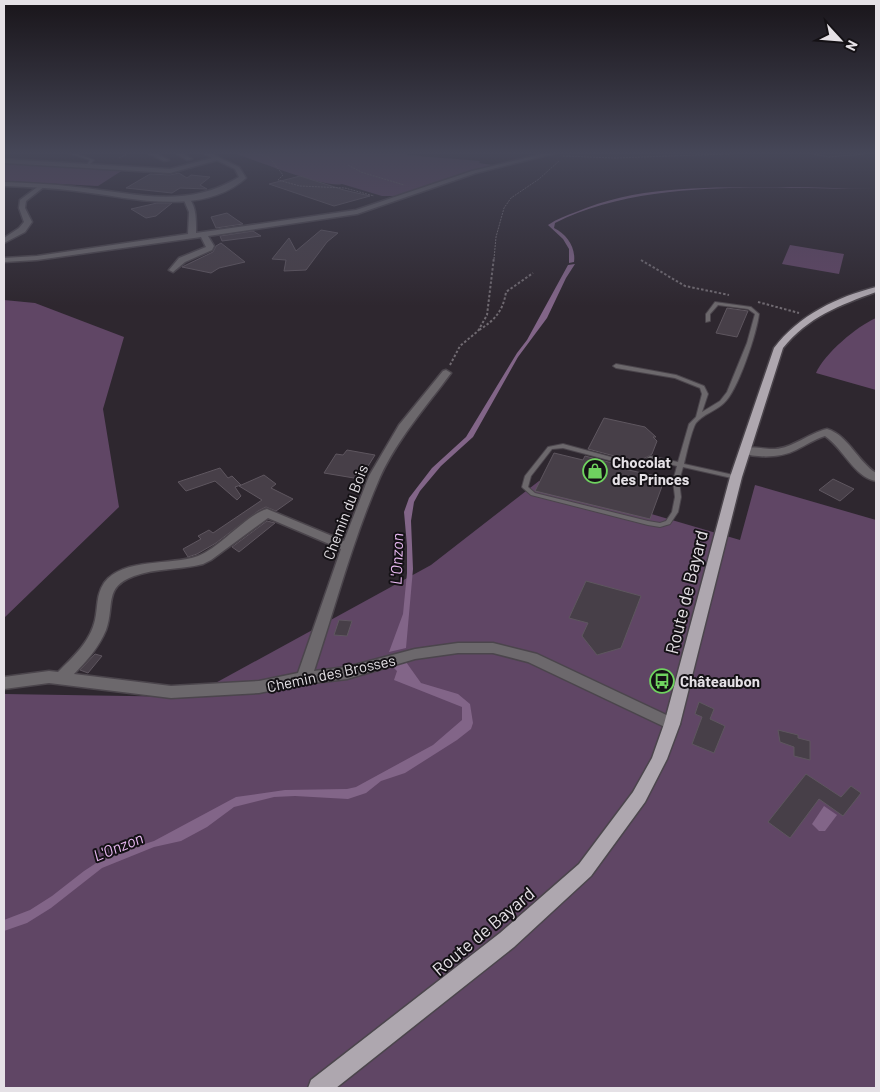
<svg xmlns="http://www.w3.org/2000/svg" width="880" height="1092" font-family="Barlow,sans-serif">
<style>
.green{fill:#604665}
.water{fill:#826588}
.building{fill:#473f48;stroke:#5e565f}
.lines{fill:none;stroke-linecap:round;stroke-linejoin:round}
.service-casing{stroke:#4b454c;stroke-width:2}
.minor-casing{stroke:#4b454c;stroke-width:3}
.tertiary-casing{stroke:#4b454c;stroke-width:3}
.primary-casing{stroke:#4b454c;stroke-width:3}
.path-far1{stroke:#706a71;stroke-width:1;stroke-dasharray:2 1;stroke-linecap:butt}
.path{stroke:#706a71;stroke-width:2;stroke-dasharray:2.5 2;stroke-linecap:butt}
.service{fill:#6c686c;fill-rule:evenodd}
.minor{fill:#6c686c;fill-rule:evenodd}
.tertiary{fill:#6c686c;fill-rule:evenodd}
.primary{fill:#aea7af;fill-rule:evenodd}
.labels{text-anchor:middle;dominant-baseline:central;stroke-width:4;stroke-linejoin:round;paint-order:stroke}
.poi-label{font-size:15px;font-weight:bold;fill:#e5e1e6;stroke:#141115;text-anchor:start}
.street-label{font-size:15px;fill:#e5e1e6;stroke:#141115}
.water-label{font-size:16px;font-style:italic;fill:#e9b9f2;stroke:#141115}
.near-street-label{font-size:18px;fill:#e5e1e6;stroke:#141115}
</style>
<rect width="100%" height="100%" fill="#2e272f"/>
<g class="green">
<path d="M234 153H408L407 155 480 161 479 163 493 165 396 196H382L342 184C326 189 254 160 234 153Z"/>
<path d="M4 164 123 170 98 186 4 181Z"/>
<path d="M790 245 844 254 839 274 782 264Z"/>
<path d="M4 300 35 303 124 337 103 409 119 507 4 618Z"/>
<path d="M876 318V390L816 373C824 354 857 326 876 318Z"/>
<path d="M539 481 740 540 755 485 876 520V1088H4V694L190 697 431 565Z"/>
</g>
<g class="water">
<path d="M791 187 876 189C776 189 646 177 555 223L554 228C567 234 576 248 574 262L569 263V249L563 239 548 225C557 219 567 215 576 212 642 183 721 188 791 187Z"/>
<path d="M575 264 566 278 547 318 518 357 473 437 441 466 420 491 414 502 411 521 413 569 406 648 389 652 403 614 407 573V546L404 512 409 498 432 468 466 437 517 353 527 340 568 265Z"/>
<path d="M406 662 421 683 458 694 470 704 473 723 471 729 457 740 405 773 381 781 366 793 348 799 295 796 274 797 234 807 207 827 181 841 154 847 102 868 51 908 27 923 4 931V920L30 910 52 896 84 871 107 856 154 841 236 797 285 790 347 789 356 787 433 745 462 720V707L394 680 397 671 392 666Z"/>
<path d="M824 806 837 815 825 831H819L812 824Z"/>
</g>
<g class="building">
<path d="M179 173 187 178 191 175 210 177 200 185 207 189 180 188 172 193 126 188 150 174 170 175Z"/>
<path d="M300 176 344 190 370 196 334 206 269 184Z"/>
<path d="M157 203H172L156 216 146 218 131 209Z"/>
<path d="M227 213 237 220 243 224 216 228 211 217Z"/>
<path d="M321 230 338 233 327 242 306 270 284 271 286 260 272 259 289 238 296 251Z"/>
<path d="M253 231 261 236 222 241 220 236Z"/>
<path d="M221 243 245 262 219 268 211 273 182 267 213 252 216 246Z"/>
<path d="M727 308 748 311 737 337 716 333Z"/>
<path d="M604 418 645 427 656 437H653L657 441 652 454 645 458 615 467 665 478 650 519 535 491 554 453 583 460 585 456 620 465 624 463 622 458 588 449Z"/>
<path d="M347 450 375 455 360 479 324 473 336 454 343 455Z"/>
<path d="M220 468 228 478 232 476 241 485 235 487 241 496 237 500 215 481 186 491 178 482Z"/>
<path d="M264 475 276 484 271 488 293 499 276 511 266 507 258 511 216 543 197 554 188 557 183 549 201 539 198 536 209 530 213 533 262 500 239 486Z"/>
<path d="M833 479 854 489 840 501 819 490Z"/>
<path d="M267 521 275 523 239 552 232 547Z"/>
<path d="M586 581 641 596 621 648 597 655 582 636 588 623 569 618Z"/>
<path d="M339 620 352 621 347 636 334 635Z"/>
<path d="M95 654 102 656 88 673 80 670Z"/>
<path d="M699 702 714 709 710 719 725 726 714 753 692 744 702 717 695 714Z"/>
<path d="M778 730 798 735V738L810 741V760L794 756V747L780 742Z"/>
<path d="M806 774 841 797 851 786 861 793 843 816 819 799 790 838 768 822Z"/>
</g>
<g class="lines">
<g class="service-casing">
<g id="service">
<path d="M68 153H73L94 160 88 166H86L90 160Z"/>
<path d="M715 302 751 307 759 314C757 332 738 391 724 403 716 411 703 414 696 423 692 429 686 455 684 464L738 476 739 477 738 478 736 479 683 467 679 481 681 497 678 512 670 524 660 527 648 525 531 495 523 488 522 487 525 476 548 447 563 444 622 460 623 461 620 463 563 448 552 449 531 476 528 487 535 493 648 521 660 523 666 521 672 512 675 497 673 481 677 466 648 459 647 458 650 456 678 462 689 424 696 417 702 394 700 388 675 378 616 368 613 366 616 364 676 375 704 386 708 394 702 412 720 401 727 392 747 343 755 314 748 309 718 305 710 314V321L706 322V314Z"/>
</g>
</g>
<g class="minor-casing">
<g id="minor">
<path d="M147 153H155L169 160 164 161Z"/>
<path d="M175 153H182L192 159 187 160Z"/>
<path d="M546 153H556L476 173 357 214 208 236 214 246 212 250 185 262 173 272 169 270 179 258 206 247 201 237 37 260 4 262V258L37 256 188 234 189 212 183 198 186 196C197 203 196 221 196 233L356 210 472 171Z"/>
<path d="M216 157 218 160 170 173 4 163V159L170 169Z"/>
<path d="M40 185 45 186 26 201 25 208 32 222 25 232 4 243V238L19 228 24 222 19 208 20 200Z"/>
<path d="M446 370 451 373C426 407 398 438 380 477 353 539 335 607 314 671L347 667 415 649 458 643H493L537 654 677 720 680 724 677 728 672 730 667 728 528 662 493 653H458L415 659 347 679 304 684 259 693 171 698 49 683 4 689V677L49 671 58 672C73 657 90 642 95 620 98 607 96 595 104 583 123 557 171 566 198 556 220 548 246 515 267 509L344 541 369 476 399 425 443 371ZM268 518 341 549 298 673 259 681 171 686 74 674C87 661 99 647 106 630 115 606 103 587 134 576 156 568 180 570 203 564L211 560Z"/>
<path d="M827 429C848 435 858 462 876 473V481C854 477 843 448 825 436 815 439 806 445 796 450 780 458 759 458 741 453L740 451C747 444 765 450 775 449 793 448 809 433 827 429Z"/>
</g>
</g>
<g class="tertiary-casing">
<path id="tertiary" d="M202 153H210L239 167 246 178C201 218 129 197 76 191 52 188 28 187 4 186V182C28 183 52 184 76 187 135 193 185 210 239 177L235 169Z"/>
</g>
<g class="primary-casing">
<path id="primary" d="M876 287V292C840 305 808 317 783 348L742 477 680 724 667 759 645 802 591 876 514 947 336 1088H308L311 1080 500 933 579 864 633 792 652 758 664 724 730 477 774 348C799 315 837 297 876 287Z"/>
</g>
<g class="path-far1">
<path d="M253 153 269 157 283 175 278 180 300 186 345 188 374 196"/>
<path d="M808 153 829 157 876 153"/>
<path d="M563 156 615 158 756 153"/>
<path d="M119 158 129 153"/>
<path d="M348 165 361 172 404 185"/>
<path d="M494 259 496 237 504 208 511 198 539 179 559 161"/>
</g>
<g class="path">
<path d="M641 260 685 286 729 295"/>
<path d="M758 302 799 313"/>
<path d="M479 330C495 320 503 311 506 292L533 273"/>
<path d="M450 365 460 346 478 331 487 315 494 257"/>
</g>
<use href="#service" class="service"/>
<use href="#minor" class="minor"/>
<use href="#tertiary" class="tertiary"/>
<use href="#primary" class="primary"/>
</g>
<linearGradient id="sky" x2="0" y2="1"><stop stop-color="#19151a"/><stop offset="0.5" stop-color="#464758"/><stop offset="1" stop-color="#464758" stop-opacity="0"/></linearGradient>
<rect width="880" height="306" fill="url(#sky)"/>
<defs>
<g id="shop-ring" transform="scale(1.25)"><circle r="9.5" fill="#141115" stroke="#6fd35f" stroke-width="1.5"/><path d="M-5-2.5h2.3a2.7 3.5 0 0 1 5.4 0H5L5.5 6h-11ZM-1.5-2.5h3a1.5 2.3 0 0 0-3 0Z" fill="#6fd35f"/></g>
<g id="bus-ring" transform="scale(1.25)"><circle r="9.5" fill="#141115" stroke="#6fd35f" stroke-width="1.5"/><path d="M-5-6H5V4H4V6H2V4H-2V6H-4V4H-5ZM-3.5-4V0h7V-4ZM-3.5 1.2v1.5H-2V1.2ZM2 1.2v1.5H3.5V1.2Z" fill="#6fd35f"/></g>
</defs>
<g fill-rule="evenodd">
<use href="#shop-ring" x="595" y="471"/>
<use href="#bus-ring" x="662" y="681"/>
</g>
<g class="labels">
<g class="poi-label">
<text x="612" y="462">Chocolat<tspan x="612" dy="17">des Princes</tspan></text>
<text x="680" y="681">Châteaubon</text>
</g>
<g class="street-label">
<text transform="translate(345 512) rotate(-69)">Chemin du Bois</text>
<text transform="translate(331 673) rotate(-12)">Chemin des Brosses</text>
</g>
<g class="water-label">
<text transform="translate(396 559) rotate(-88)">L'Onzon</text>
<text transform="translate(118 846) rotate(-22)">L'Onzon</text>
</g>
<g class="near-street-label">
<text transform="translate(686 592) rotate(-76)">Route de Bayard</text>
<text transform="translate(483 931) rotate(-40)">Route de Bayard</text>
</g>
</g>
<rect width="880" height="1092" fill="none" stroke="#e5e1e6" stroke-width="10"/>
<g transform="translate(840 40) rotate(116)" stroke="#141115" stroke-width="4" paint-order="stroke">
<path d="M0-4L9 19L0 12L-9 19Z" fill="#e5e1e6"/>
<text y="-8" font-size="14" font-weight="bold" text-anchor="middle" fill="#e5e1e6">N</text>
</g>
</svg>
